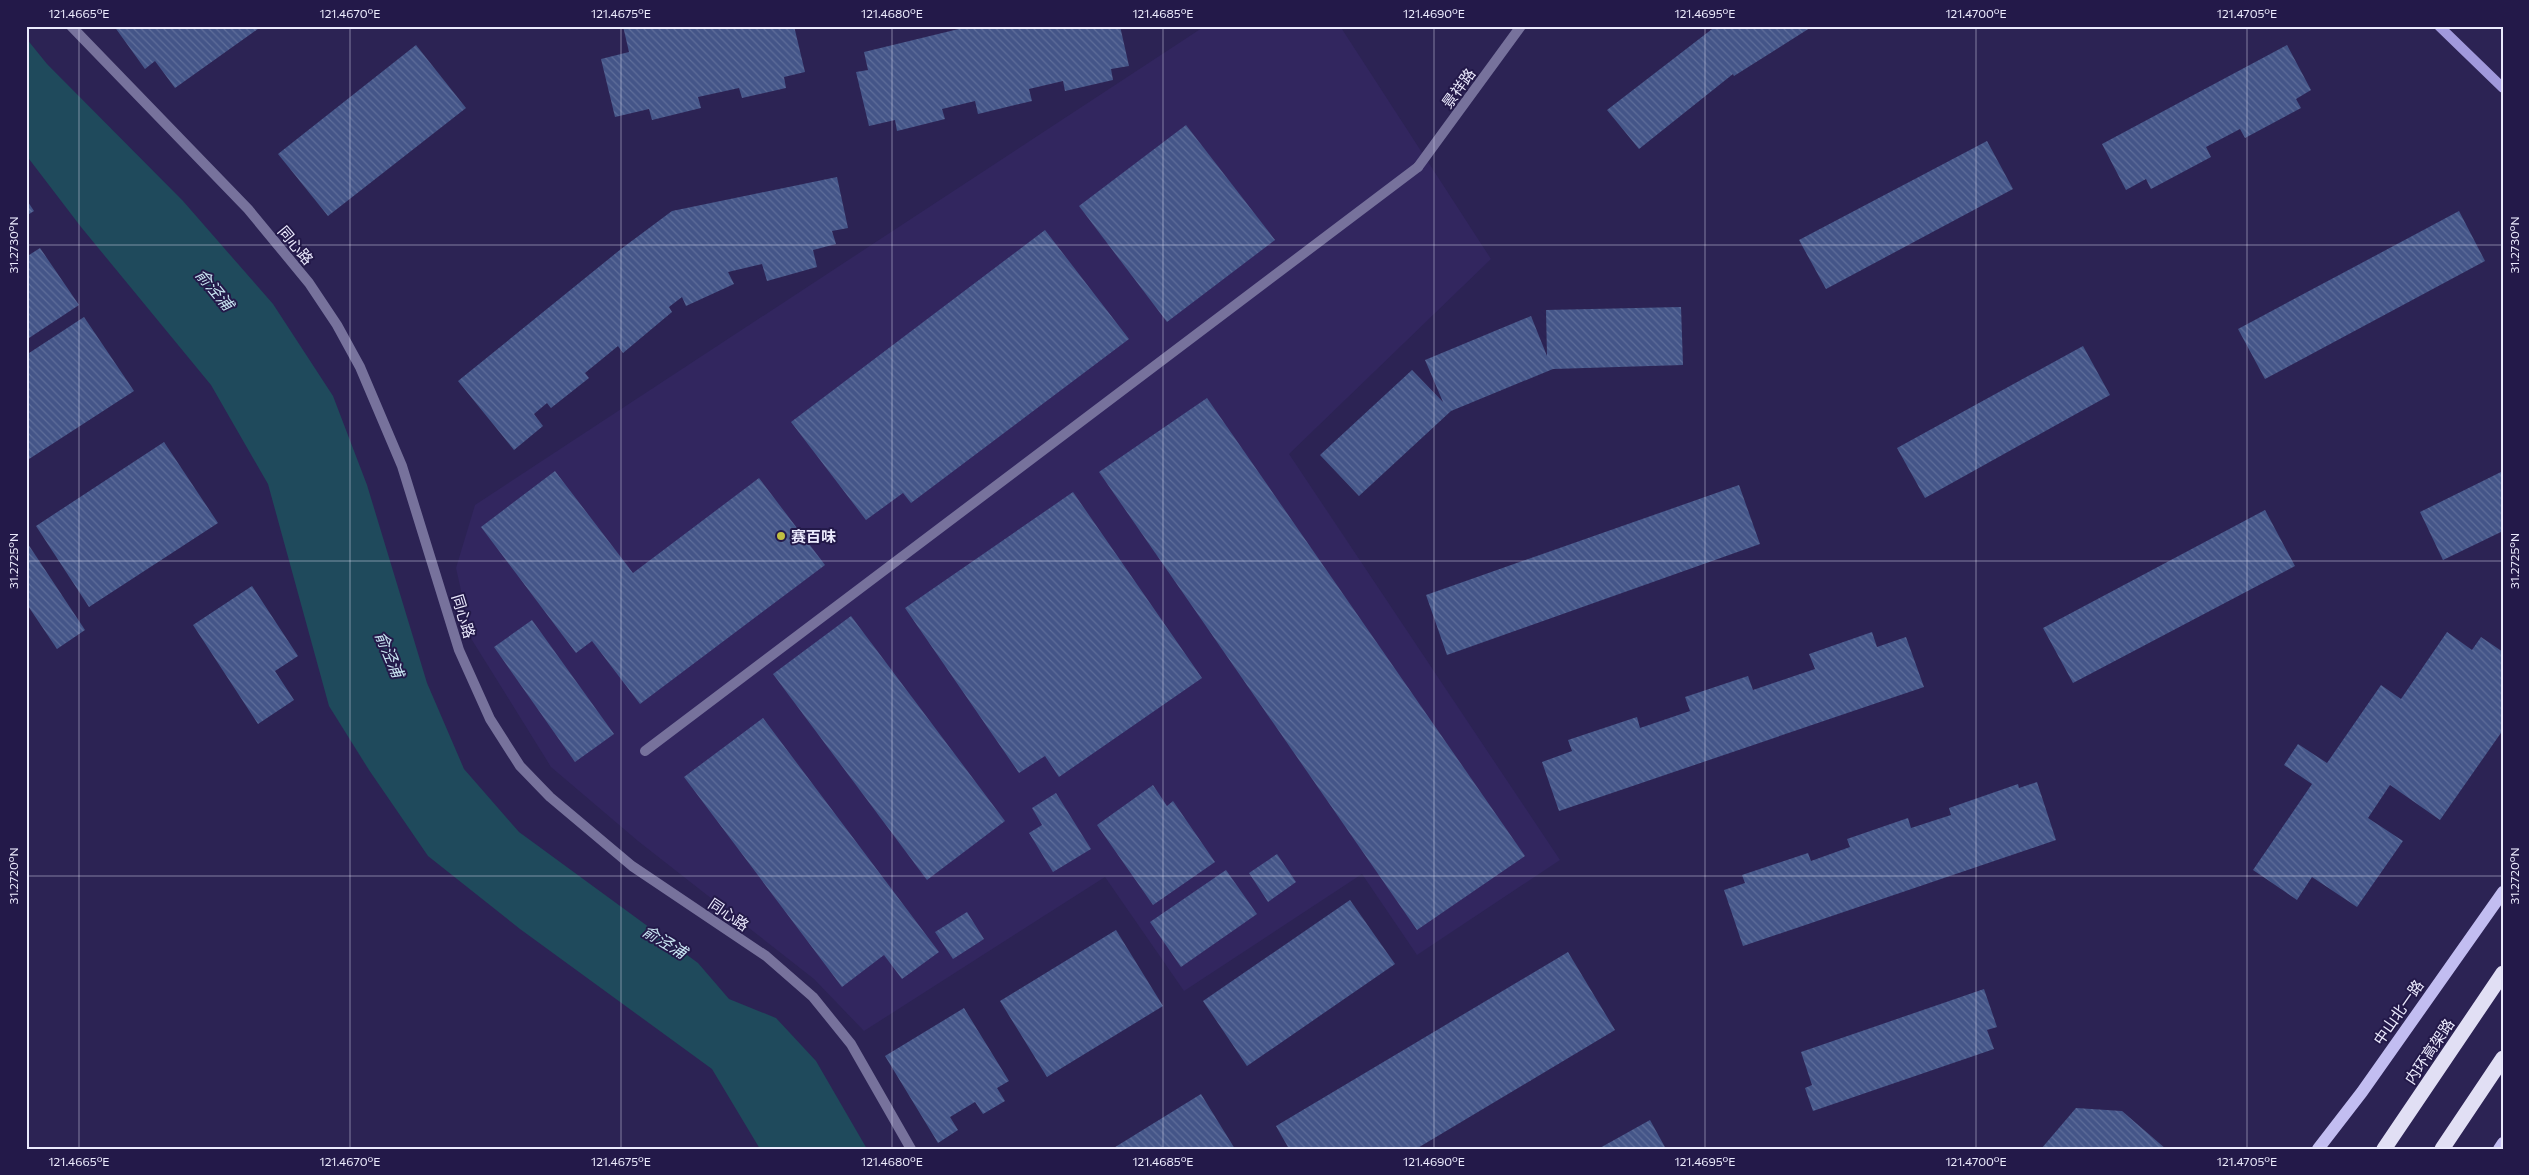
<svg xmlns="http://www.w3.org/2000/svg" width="2529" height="1175" font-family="Commissioner,'Noto Sans SC',sans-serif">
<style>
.built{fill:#32265f}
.water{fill:#1f4a5c}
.building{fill:url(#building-back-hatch)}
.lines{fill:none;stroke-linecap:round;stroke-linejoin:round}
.lane{stroke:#77729c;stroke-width:10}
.street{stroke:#77729c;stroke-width:10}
.secondary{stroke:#a199dc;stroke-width:10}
.primary{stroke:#c2bdf1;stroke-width:12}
.highway{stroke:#e1dff4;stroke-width:15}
.ticks{fill:none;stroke:#ebeafd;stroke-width:1;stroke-opacity:0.45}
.poi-dot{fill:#bfbe41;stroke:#231949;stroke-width:2}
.labels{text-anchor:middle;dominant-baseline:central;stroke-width:4;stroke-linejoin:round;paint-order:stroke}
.street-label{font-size:15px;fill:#ebeafd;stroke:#231949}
.poi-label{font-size:15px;font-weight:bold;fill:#ebeafd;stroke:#231949;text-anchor:start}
.water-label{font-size:16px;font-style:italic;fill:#c8e4f1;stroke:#231949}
.neatline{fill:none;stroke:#ebeafd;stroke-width:2}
.ticks-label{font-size:12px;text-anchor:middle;fill:#ebeafd}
</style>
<defs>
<pattern id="building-back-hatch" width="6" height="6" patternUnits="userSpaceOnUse" patternTransform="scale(1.25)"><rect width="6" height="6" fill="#458"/><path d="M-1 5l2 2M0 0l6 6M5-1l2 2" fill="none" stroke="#5f6e9a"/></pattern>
</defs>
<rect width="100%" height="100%" fill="#2c2354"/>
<path class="built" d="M1205 26H1340L1491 259 1289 454 1560 860 1417 955 1362 874 1184 991 1105 877 864 1031 814 979 638 841 551 767 472 640 456 568 475 505Z"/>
<path class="water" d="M26 38 47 64 183 201 273 304 333 396 367 485 427 683 464 769 519 832 698 963 729 999 776 1018 816 1061 867 1149H760L712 1069 520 929 428 856 369 770 329 706 268 484 211 385 81 227 26 155Z"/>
<g class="building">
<path d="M114 26H262L175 88 155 61 145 69Z"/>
<path d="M623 26H794L805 72 784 77 786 88 742 98 739 88 698 97 701 108 652 120 649 109 615 117 601 59 629 52Z"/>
<path d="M971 26H1120L1129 66 1111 69 1113 80 1065 91 1063 81 1029 89 1032 101 978 114 975 101 942 109 945 119 897 131 895 120 869 126 856 72 868 70 864 52Z"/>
<path d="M1716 26H1813L1734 76 1733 74 1639 149 1607 110Z"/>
<path d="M416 45 466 108 328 216 278 154Z"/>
<path d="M2287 45 2311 90 2296 99 2301 108 2245 138 2240 129 2206 147 2211 157 2151 189 2146 179 2126 190 2102 144Z"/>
<path d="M1186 125 1275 240 1167 322 1079 206Z"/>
<path d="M1987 141 2013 189 1826 289 1799 240Z"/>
<path d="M837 177 848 228 832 231 836 244 813 250 817 267 767 281 762 264 728 272 734 284 686 306 682 297 669 307 672 312 623 353 618 346 585 373 589 378 551 408 547 403 534 414 543 426 514 450 458 381 621 249 672 211Z"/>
<path d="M26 199 34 211 26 216Z"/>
<path d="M2459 211 2485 261 2265 379 2238 329Z"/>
<path d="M1045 230 1129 339 911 503 903 493 866 520 791 422Z"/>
<path d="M40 248 79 305 26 340V257Z"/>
<path d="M1681 307 1683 365 1553 369 1451 411 1359 496 1320 455 1412 370 1443 402 1425 360 1531 316 1547 356 1546 310Z"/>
<path d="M84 317 134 391 26 461V355Z"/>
<path d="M2083 346 2110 395 1925 498 1897 448Z"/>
<path d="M1207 398 1525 856 1417 930 1099 472Z"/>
<path d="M164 442 218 523 89 607 36 526Z"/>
<path d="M555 471 633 573 759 478 825 565 640 704 592 641 576 653 481 527Z"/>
<path d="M2503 471V531L2443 560 2420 512Z"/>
<path d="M1739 485 1760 544 1447 655 1426 595Z"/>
<path d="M1073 492 1202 678 1059 777 1045 756 1019 773 905 608Z"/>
<path d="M2265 510 2295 566 2073 683 2043 628Z"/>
<path d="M26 541 85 630 57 649 26 603Z"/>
<path d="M252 586 298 656 275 671 294 700 258 724 193 625Z"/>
<path d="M851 616 1005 821 927 880 773 674Z"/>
<path d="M532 620 614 734 575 762 494 647Z"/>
<path d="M1872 632 1877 647 1906 637 1924 687 1559 811 1542 762 1572 751 1568 740 1637 717 1640 728 1690 711 1685 697 1748 676 1753 690 1815 669 1809 654Z"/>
<path d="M2447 632 2472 650 2481 637 2503 652V730L2440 820 2390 785 2368 818 2403 841 2357 907 2312 877 2297 900 2253 870 2312 784 2284 765 2298 744 2327 763 2381 685 2401 699Z"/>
<path d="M763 718 939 952 902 979 884 955 842 987 684 777Z"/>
<path d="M2037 782 2056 840 1743 946 1724 890 1745 883 1742 875 1808 853 1811 861 1850 847 1847 839 1908 818 1911 828 1951 815 1949 808 2018 784 2019 788Z"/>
<path d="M1153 785 1167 806 1173 801 1215 862 1153 905 1097 825Z"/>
<path d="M1056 793 1091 849 1053 872 1029 833 1042 825 1032 808Z"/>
<path d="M1277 854 1296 882 1268 902 1249 873Z"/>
<path d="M1226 870 1257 914 1181 967 1150 922Z"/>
<path d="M1350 900 1395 964 1247 1066 1203 1001Z"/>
<path d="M967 912 984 939 953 959 935 932Z"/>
<path d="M1116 930 1163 1006 1047 1077 1000 1001Z"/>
<path d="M1568 952 1615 1030 1416 1149H1289L1276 1126Z"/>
<path d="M1984 989 1997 1027 1987 1030 1994 1049 1813 1111 1805 1088 1812 1085 1801 1052Z"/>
<path d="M964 1008 1009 1081 997 1088 1005 1101 983 1114 975 1102 950 1117 958 1130 938 1143 885 1056Z"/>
<path d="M1201 1094 1235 1149H1112Z"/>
<path d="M2076 1108 2122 1111 2166 1149H2041Z"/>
<path d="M1650 1120 1666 1149H1598Z"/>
</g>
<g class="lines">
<path class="lane" d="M645 751 1418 167"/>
<g class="street">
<path d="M71 26 248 209 309 283 337 325 360 367 402 466 459 650 490 719 520 766 550 797 632 866 766 956 813 997 851 1044 911 1149"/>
<path d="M1418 167 1521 26"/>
</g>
<path class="secondary" d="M2439 26 2503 88"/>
<g class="primary">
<path d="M2318 1149 2362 1092 2503 892"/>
<path d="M2499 1149 2503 1143"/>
</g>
<g class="highway">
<path d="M2384 1149 2503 973"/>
<path d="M2442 1149 2503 1058"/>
</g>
</g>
<path class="ticks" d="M79 26V1149M350 26V1149M621 26V1149M892 26V1149M1163 26V1149M1434 26V1149M1705 26V1149M1976 26V1149M2247 26V1149M26 245H2503M26 561H2503M26 876H2503"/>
<circle class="poi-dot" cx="781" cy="536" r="5"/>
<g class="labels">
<g class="street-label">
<text transform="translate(1458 88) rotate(-54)">景祥路</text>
<text transform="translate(296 245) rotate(50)">同心路</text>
<text transform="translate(464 616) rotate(73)">同心路</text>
<text transform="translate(729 914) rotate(34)">同心路</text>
<text transform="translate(2398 1012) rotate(-55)">中山北一路</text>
<text transform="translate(2429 1051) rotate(-56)">内环高架路</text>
</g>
<g class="poi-label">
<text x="791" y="536">赛百味</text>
</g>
<g class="water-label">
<text transform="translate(215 289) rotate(50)">俞泾浦</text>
<text transform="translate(390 654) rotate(67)">俞泾浦</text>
<text transform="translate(665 941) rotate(31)">俞泾浦</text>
</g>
</g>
<rect width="2529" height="1175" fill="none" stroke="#231949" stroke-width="55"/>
<rect x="28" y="28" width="2474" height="1120" class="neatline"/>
<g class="ticks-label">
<text x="79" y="18">121.4665°E</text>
<text x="350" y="18">121.4670°E</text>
<text x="621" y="18">121.4675°E</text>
<text x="892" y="18">121.4680°E</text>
<text x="1163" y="18">121.4685°E</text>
<text x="1434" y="18">121.4690°E</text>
<text x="1705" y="18">121.4695°E</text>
<text x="1976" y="18">121.4700°E</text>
<text x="2247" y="18">121.4705°E</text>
<text transform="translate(14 245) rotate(-90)" y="4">31.2730°N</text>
<text transform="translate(2515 245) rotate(-90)" y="4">31.2730°N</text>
<text transform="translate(14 561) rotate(-90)" y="4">31.2725°N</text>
<text transform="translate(2515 561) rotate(-90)" y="4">31.2725°N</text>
<text transform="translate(14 876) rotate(-90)" y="4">31.2720°N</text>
<text transform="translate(2515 876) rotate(-90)" y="4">31.2720°N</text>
<text x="79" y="1166">121.4665°E</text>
<text x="350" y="1166">121.4670°E</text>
<text x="621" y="1166">121.4675°E</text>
<text x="892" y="1166">121.4680°E</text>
<text x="1163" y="1166">121.4685°E</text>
<text x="1434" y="1166">121.4690°E</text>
<text x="1705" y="1166">121.4695°E</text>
<text x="1976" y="1166">121.4700°E</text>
<text x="2247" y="1166">121.4705°E</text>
</g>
</svg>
